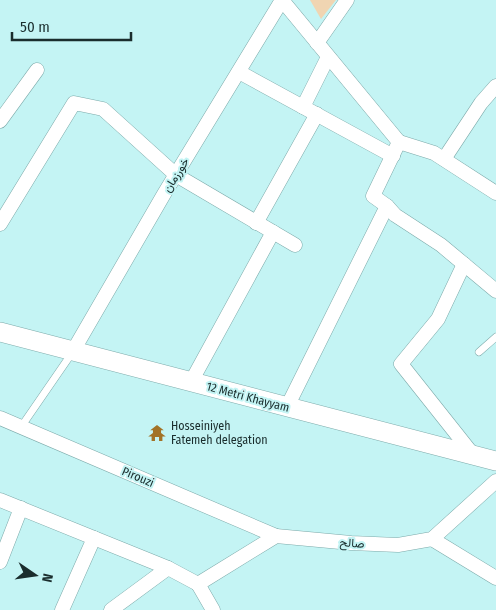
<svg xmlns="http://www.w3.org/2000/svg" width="496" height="610" font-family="'Fira Sans Condensed',Vazirmatn,sans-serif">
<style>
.green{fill:#f0d5b2}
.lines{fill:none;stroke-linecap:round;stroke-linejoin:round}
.lane-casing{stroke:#7daaaa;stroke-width:8}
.street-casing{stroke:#7daaaa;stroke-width:15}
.secondary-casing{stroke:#7daaaa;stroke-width:20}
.lane{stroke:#fff;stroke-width:7}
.street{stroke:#fff;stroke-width:14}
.secondary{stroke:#fff;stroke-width:19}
.labels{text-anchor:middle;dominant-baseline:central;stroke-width:4;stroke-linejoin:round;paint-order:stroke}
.street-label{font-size:12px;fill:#1a2d2d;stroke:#c4f4f4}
.poi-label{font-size:12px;fill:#1a2d2d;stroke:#c4f4f4;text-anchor:start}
</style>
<rect width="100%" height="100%" fill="#c4f4f4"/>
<path class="green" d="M310 0H336L321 19Z"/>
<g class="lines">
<g class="lane-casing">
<g id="lane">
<path d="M479 352 496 337"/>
<path d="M21 427 72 353"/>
</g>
</g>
<g class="street-casing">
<g id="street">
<path d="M282 0 399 142"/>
<path d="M317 43 347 0"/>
<path d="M239 72 393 156"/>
<path d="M303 107 328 57"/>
<path d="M0 121 37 70"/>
<path d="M399 142 373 196 387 206 395 215 441 245 496 291"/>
<path d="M399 142 434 153 496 193"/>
<path d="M444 159 481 103 496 86"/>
<path d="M256 223 317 114"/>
<path d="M0 224 74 103 103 109 176 175 295 245"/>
<path d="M464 264 438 319 401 364 474 456"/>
<path d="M73 351 164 194 282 0"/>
<path d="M191 382 273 232"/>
<path d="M287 407 387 206"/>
<path d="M0 418 276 536"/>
<path d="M0 500 168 568 198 584"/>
<path d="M432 539 496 578"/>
<path d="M0 562 21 508"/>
<path d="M198 584 276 536 351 543 398 545 432 539 496 481"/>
<path d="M198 584 213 610"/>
<path d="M62 610 94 538"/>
<path d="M111 610 168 568"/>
</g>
</g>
<g class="secondary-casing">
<path id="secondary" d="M0 332 496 461"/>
</g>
<use href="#lane" class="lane"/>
<use href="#street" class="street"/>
<use href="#secondary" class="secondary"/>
</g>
<defs>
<g id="temple-bare" transform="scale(1.35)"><path d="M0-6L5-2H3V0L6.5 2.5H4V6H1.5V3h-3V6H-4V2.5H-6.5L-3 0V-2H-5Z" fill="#a27226" stroke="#c4f4f4" stroke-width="2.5" paint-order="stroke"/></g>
</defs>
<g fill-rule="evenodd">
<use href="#temple-bare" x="157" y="433"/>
</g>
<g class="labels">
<g class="street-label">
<text transform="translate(176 175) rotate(-58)">خورزمان</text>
<text transform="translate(248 397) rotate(15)">12 Metri Khayyam</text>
<text transform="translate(138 477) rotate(23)">Pirouzi</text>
<text transform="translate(352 543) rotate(4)">صالح</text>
</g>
<g class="poi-label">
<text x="171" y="426">Hosseiniyeh<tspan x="171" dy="14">Fatemeh delegation</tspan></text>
</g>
</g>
<g transform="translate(35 575) rotate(103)" stroke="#c4f4f4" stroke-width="4" paint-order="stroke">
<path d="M0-4L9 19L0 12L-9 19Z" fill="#1a2d2d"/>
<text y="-8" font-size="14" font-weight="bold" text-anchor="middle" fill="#1a2d2d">N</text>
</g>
<path d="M12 32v8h119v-8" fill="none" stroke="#1a2d2d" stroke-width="2.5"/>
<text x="20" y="32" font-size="15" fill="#1a2d2d" stroke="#c4f4f4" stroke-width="4" paint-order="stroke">50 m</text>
</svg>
